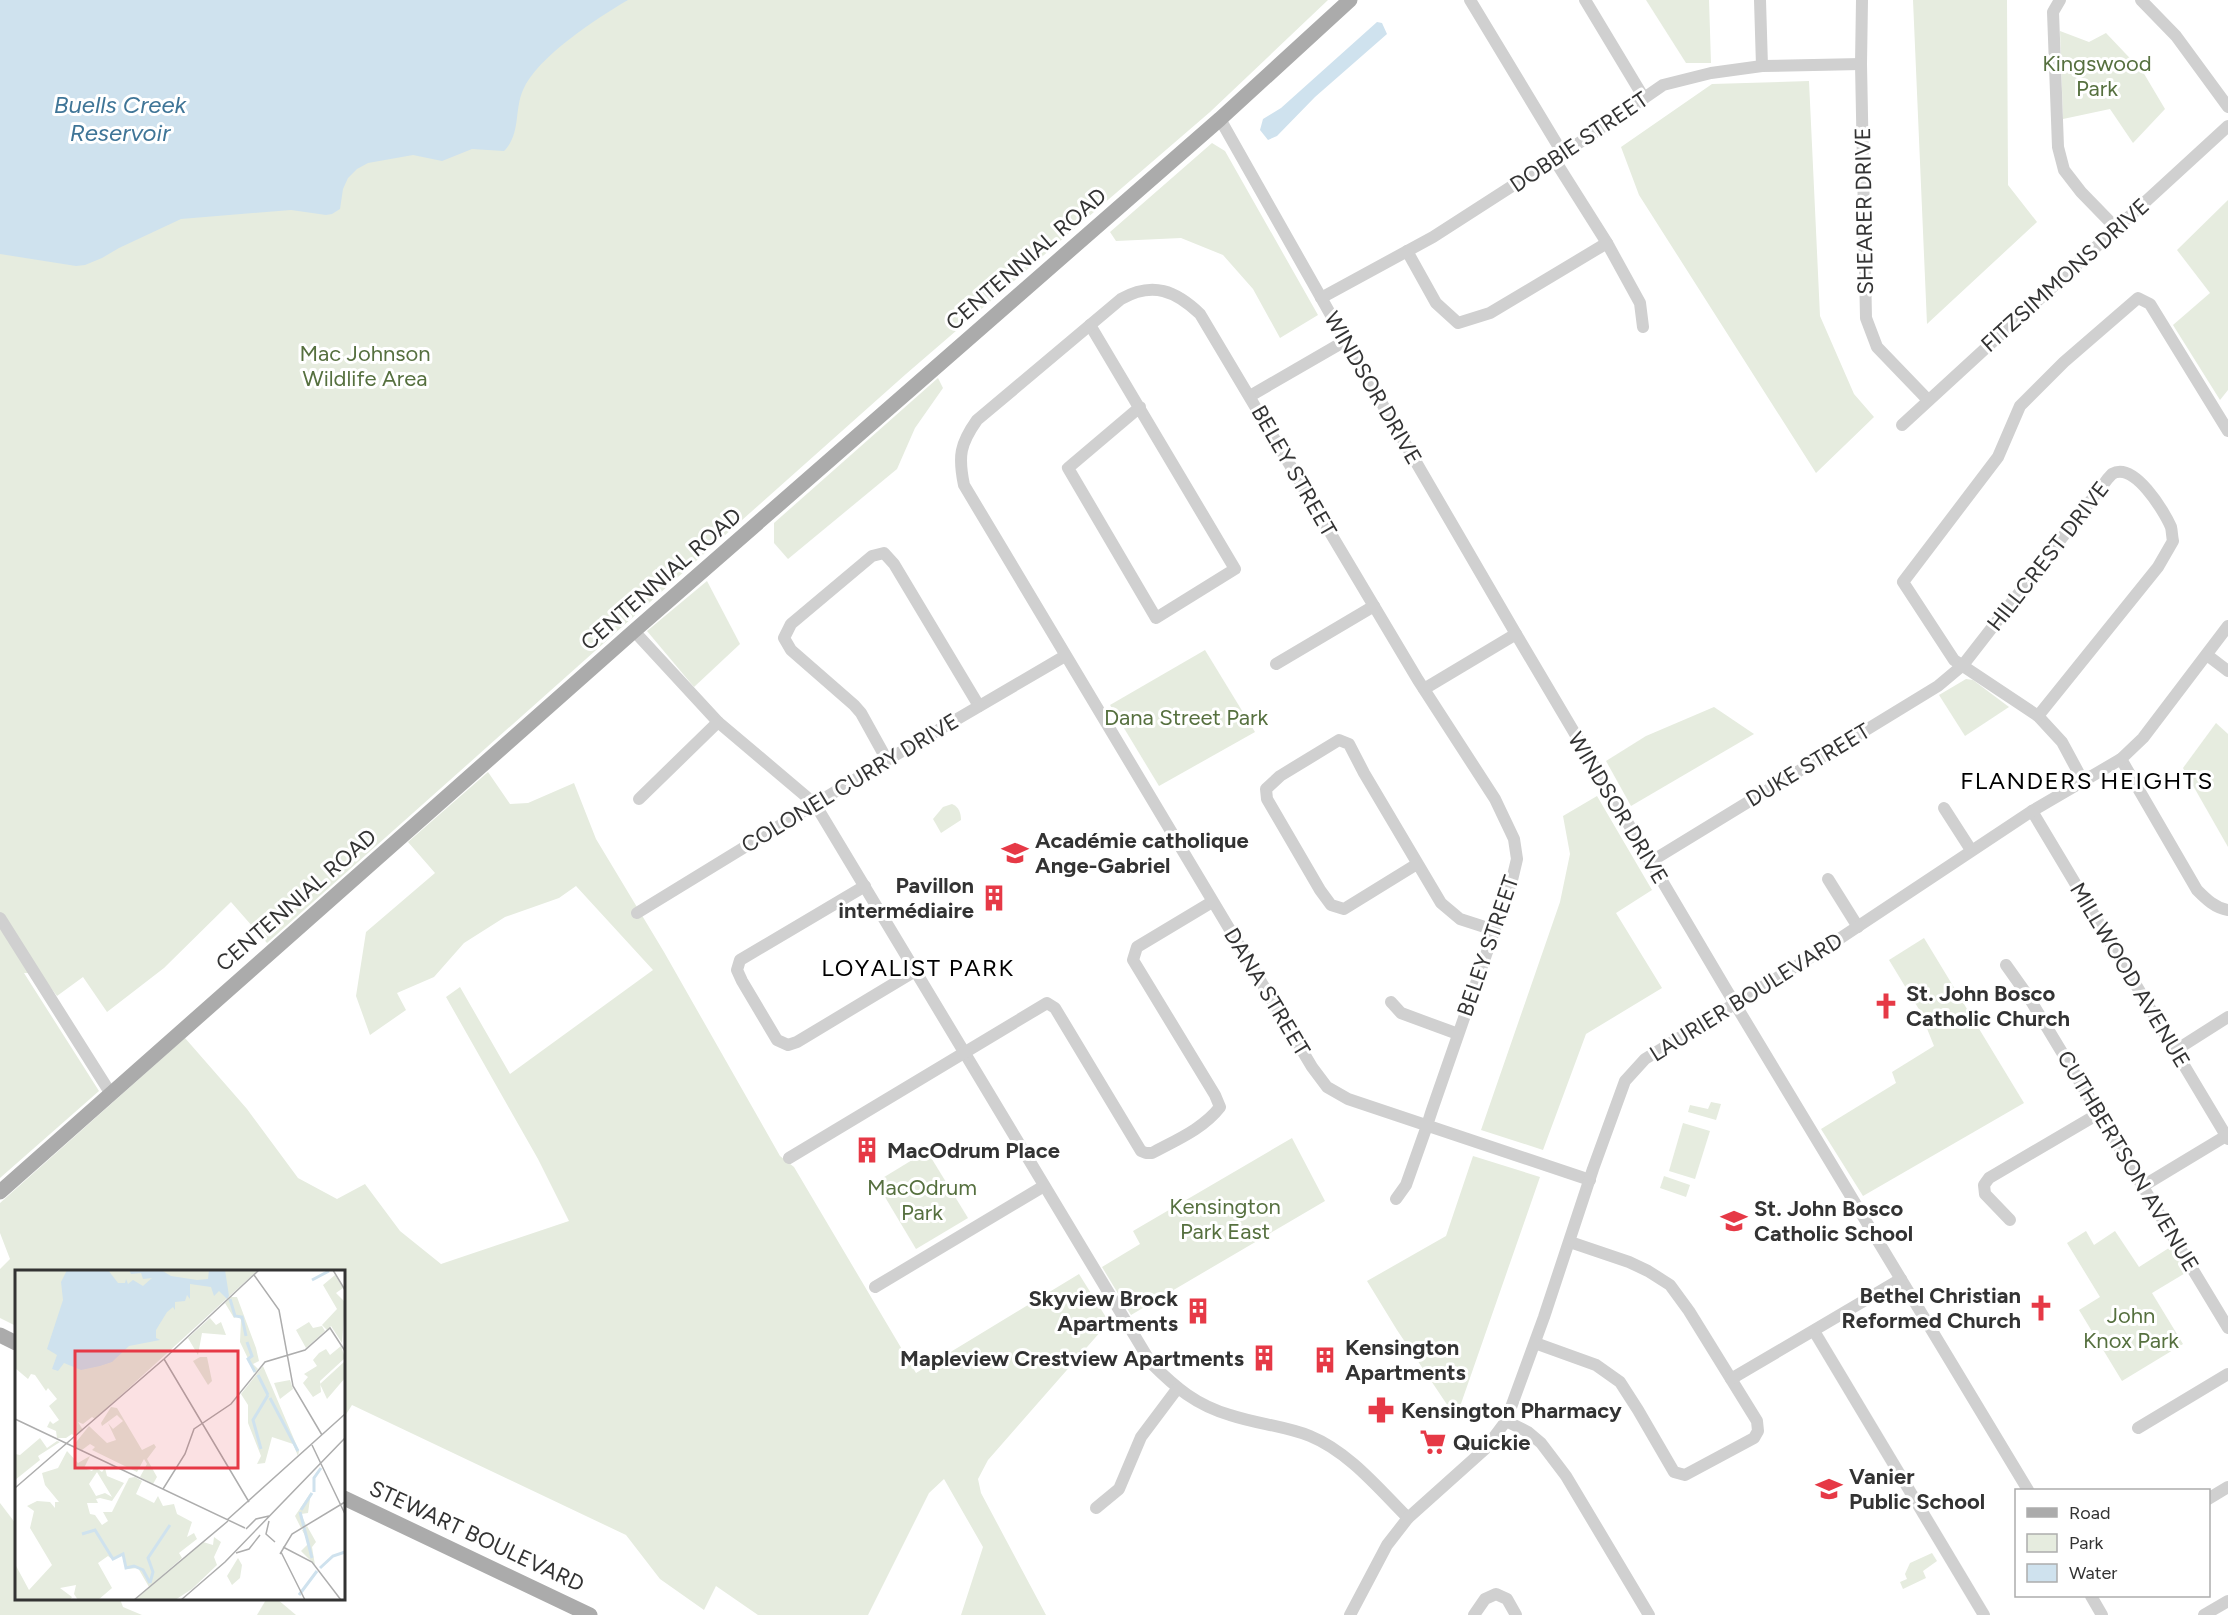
<svg xmlns="http://www.w3.org/2000/svg" width="2228" height="1615" font-family="Figtree,sans-serif">
<style>
.green{fill:#e6ecdf}
.water{fill:#cfe2ee}
.lines{fill:none;stroke-linecap:round;stroke-linejoin:round}
.minor{stroke:#d0d0d0;stroke-width:12}
.major{stroke:#ababab;stroke-width:15}
.labels{text-anchor:middle;dominant-baseline:central;stroke-width:6;stroke-linejoin:round;paint-order:stroke}
.park-label{font-size:22px;fill:#56703f;stroke:#fff}
.street-label{font-size:22px;fill:#333;stroke:#fff}
.poi-label{font-size:22px;font-weight:bold;fill:#333;stroke:#fff;text-anchor:start}
.water-label{font-size:24px;font-style:italic;fill:#3f7597;stroke:#fff}
.neighbourhood-label{font-size:24px;letter-spacing:1.5px;fill:#000;stroke:#fff}
.inset-river{fill:none;stroke:#cfe2ee;stroke-width:3}
.inset-road{fill:none;stroke:#adadad;stroke-width:1.5}
.view{fill:#e63946;fill-opacity:0.15;stroke:#e63946;stroke-width:3}
.inset-edge{fill:none;stroke:#333;stroke-width:3}
</style>
<rect width="100%" height="100%" fill="#fff"/>
<g class="green">
<path d="M0 0H1328L1210 112 906 374 267 943 231 902 164 968 107 1012 83 977 57 996 38 971 34 973H24L99 1091 0 1178Z"/>
<path d="M1646 0H1709L1711 63H1686Z"/>
<path d="M1913 0H2007L2008 185 2037 222 1927 324Z"/>
<path d="M2060 31 2089 42 2106 33 2143 72 2165 109 2133 143 2110 109 2063 119Z"/>
<path d="M1809 81 1820 316 1854 394 1874 417 1816 473 1639 195 1621 147 1712 84Z"/>
<path d="M1212 143 1225 151 1318 315 1280 338 1253 289 1223 255 1181 238 1116 241 1110 232Z"/>
<path d="M2228 200V390L2220 400 2173 325 2210 293 2177 250Z"/>
<path d="M938 378 943 388 915 428 897 469 788 559 774 543V523Z"/>
<path d="M707 581 740 644 694 687 647 631Z"/>
<path d="M1205 650 1255 732 1159 786 1110 705Z"/>
<path d="M1966 679 1973 680 2009 707 1965 736 1939 695Z"/>
<path d="M1714 707 1754 734 1631 806 1606 761 1646 736Z"/>
<path d="M2216 723 2228 734V847L2183 768Z"/>
<path d="M488 772 510 804 528 803 574 783 596 839 664 952 780 1156 794 1167 916 1373 1079 1274 1109 1322 988 1460 978 1479 981 1493 1046 1615H961L983 1547 944 1479 929 1493 868 1615H758L716 1586 704 1610 660 1579 626 1535 352 1405 345 1416 344 1415V1272H16V1326L0 1318V1269L10 1259 0 1233V1203L185 1038 247 1109 298 1178 337 1199 365 1184 400 1231 441 1264 569 1221 538 1159 446 997 460 987 510 1074 653 970 576 886 559 898 505 917 464 943 434 977 397 993 406 1010 370 1035 356 996 366 932 435 873 408 842Z"/>
<path d="M1597 796 1652 890 1616 913 1662 988 1586 1034 1543 1150 1481 1130 1560 902 1570 854 1563 816Z"/>
<path d="M952 804C959 807 961 813 961 820L941 833 933 819 943 807Z"/>
<path d="M1924 938 2024 1103 1863 1196 1821 1129 1896 1083 1892 1072 1934 1046 1920 1011 1889 960Z"/>
<path d="M1711 1102 1721 1104 1716 1120 1688 1112 1690 1105 1708 1109Z"/>
<path d="M1683 1123 1710 1131 1695 1179 1669 1171Z"/>
<path d="M1292 1138 1325 1201 1131 1315 1102 1267 1140 1244 1133 1231Z"/>
<path d="M927 1151 968 1218 916 1249 876 1182Z"/>
<path d="M1473 1156 1540 1177 1456 1418 1397 1330 1367 1281 1446 1236Z"/>
<path d="M1664 1176 1690 1185 1686 1197 1660 1188Z"/>
<path d="M2086 1231 2094 1245 2115 1231 2139 1267 2172 1246 2187 1272 2152 1293 2183 1344 2122 1381 2079 1310 2100 1297 2067 1243Z"/>
<path d="M0 1503 16 1524V1598L120 1599 123 1607 142 1615H0Z"/>
<path d="M1932 1553 1937 1561 1923 1571 1926 1578 1903 1589 1900 1582 1907 1579 1905 1574 1910 1563Z"/>
<path d="M267 1598 277 1599 296 1615H257Z"/>
</g>
<g class="water">
<path d="M0 0H628C597 18 537 57 523 90 514 110 521 134 504 151L472 149 442 161 413 155 368 163 357 169 348 178 343 189 340 209 332 214 326 215 291 210 181 219 119 248 102 258 85 265 76 266 0 254Z"/>
<path d="M1377 22 1382 23 1387 34 1315 97 1277 136 1268 140 1260 130 1263 119 1281 108Z"/>
</g>
<g class="lines">
<g class="minor">
<path d="M1470 0 1563 154"/>
<path d="M1585 0 1644 98"/>
<path d="M1760 0 1762 66"/>
<path d="M1862 0 1861 64 1866 318 1877 347 1928 400"/>
<path d="M2060 0 2053 12 2058 147 2064 170 2081 192 2116 228"/>
<path d="M2141 0 2176 36 2228 107"/>
<path d="M1220 119 1349 347 1516 634 1726 989 2028 1490"/>
<path d="M1554 159 1607 243 1640 303 1643 327"/>
<path d="M1407 251 1436 303 1458 323 1490 313 1607 243"/>
<path d="M1321 298 1433 237 1585 139 1663 85 1711 73 1762 66 1861 64"/>
<path d="M1090 325 1235 569 1156 618 1068 468 1140 407"/>
<path d="M1250 396 1345 341"/>
<path d="M1902 425 2228 126"/>
<path d="M634 631 718 722 815 804 1151 1363C1176 1388 1196 1405 1230 1415 1257 1424 1285 1426 1310 1436 1349 1452 1379 1489 1408 1518"/>
<path d="M2207 655 2228 671"/>
<path d="M1276 664 1374 606"/>
<path d="M1424 689 1516 634"/>
<path d="M2121 759 2197 890C2206 899 2215 908 2228 910"/>
<path d="M887 760 861 713 854 705 791 650 784 638 791 624 872 556 884 553 894 564 979 706"/>
<path d="M2083 781 2062 742 2038 716 1954 660 1903 582 1998 457 2020 406 2064 362 2138 298 2150 304 2228 431"/>
<path d="M639 799 718 722"/>
<path d="M1944 808 1971 850"/>
<path d="M2032 811 2228 1139"/>
<path d="M1650 862 1938 686 1963 665 2103 485C2105 482 2109 477 2112 474 2134 461 2164 511 2171 527 2172 531 2172 537 2173 541L2158 567 2038 716"/>
<path d="M1417 864 1344 909 1331 905 1320 890 1267 799 1266 789 1280 776 1339 740 1349 744 1364 773 1441 903 1460 919 1494 930"/>
<path d="M1828 879 1858 927"/>
<path d="M865 886 740 960 737 970 742 981 777 1040 788 1045 797 1042 915 971"/>
<path d="M637 913 887 760 1065 656"/>
<path d="M0 918 111 1094"/>
<path d="M2006 965 2028 996 2228 1328"/>
<path d="M1391 1002 1401 1013 1458 1034"/>
<path d="M2176 1050 2228 1017"/>
<path d="M789 1158 1047 1003 1055 1008 1141 1151 1146 1153H1152C1176 1140 1203 1129 1220 1107L1215 1095 1133 960 1137 947 1212 902"/>
<path d="M2143 1186 2226 1136"/>
<path d="M1396 1199 1406 1185 1423 1137C1426 1129 1429 1119 1432 1110L1512 880 1517 859 1514 839 1495 799 1418 680 1200 314C1176 291 1153 281 1121 299L977 420C960 444 958 456 964 485L1312 1067 1327 1087 1348 1099 1590 1180"/>
<path d="M2010 1220 1985 1194 1984 1185 1989 1178 2098 1114"/>
<path d="M875 1287 1044 1186"/>
<path d="M1814 1331 1984 1615"/>
<path d="M1535 1343 1596 1365 1620 1382 1638 1410 1674 1472 1685 1475 1754 1438 1758 1431 1757 1421 1689 1311 1670 1285 1648 1271 1629 1262 1570 1242"/>
<path d="M1731 1379 1901 1279"/>
<path d="M1506 1421 1528 1432 1541 1443 1566 1476 1649 1615"/>
<path d="M2138 1428 2228 1374"/>
<path d="M2208 1499 2228 1487"/>
<path d="M1096 1508 1119 1489 1141 1437 1177 1389"/>
<path d="M2091 1596 2102 1615"/>
<path d="M1350 1615 1387 1545 1408 1518 1485 1449 1506 1421 1544 1317 1593 1169 1625 1081 1645 1059 1824 949 2032 811 2121 759 2143 738 2228 626"/>
<path d="M1474 1615 1485 1599 1496 1594 1507 1599 1516 1615"/>
<path d="M2204 1615 2228 1601"/>
</g>
<g class="major">
<path d="M0 1192 634 631 1220 119 1350 0"/>
<path d="M0 1335 16 1343"/>
<path d="M344 1498 590 1615"/>
</g>
</g>
<defs>
<g id="school-bare" transform="scale(2.07)"><path d="M0-5L7-2L0 1L-7-2ZM-4 1L0 2.5L4 1V4Q0 6-4 4Z" fill="#e63946" stroke="#fff" stroke-width="2.5" paint-order="stroke"/></g>
<g id="building-bare" transform="scale(2.07)"><path d="M-4-6H4V6H1V3H-1V6H-4ZM-2.5-4.3h1.7v1.8h-1.7ZM.8-4.3h1.7v1.8H.8ZM-2.5-1h1.7V.8h-1.7ZM.8-1h1.7V.8H.8Z" fill="#e63946" stroke="#fff" stroke-width="2.5" paint-order="stroke"/></g>
<g id="church-bare" transform="scale(2.07)"><path d="M-1.2-6h2.4v3.5h3.3v2.4h-3.3V6h-2.4V-.1h-3.3v-2.4h3.3Z" fill="#e63946" stroke="#fff" stroke-width="2.5" paint-order="stroke"/></g>
<g id="pharmacy-bare" transform="scale(2.07)"><path d="M-2-6h4v4h4v4h-4v4h-4v-4h-4v-4h4Z" fill="#e63946" stroke="#fff" stroke-width="2.5" paint-order="stroke"/></g>
<g id="supermarket-bare" transform="scale(2.07)"><path d="M-6-5.5h2.5l.6 2H6L4.5 2H-2.5L-4.4-4H-6ZM-1.5 3.2a1.3 1.3 0 1 0 .1 0ZM3 3.2a1.3 1.3 0 1 0 .1 0Z" fill="#e63946" stroke="#fff" stroke-width="2.5" paint-order="stroke"/></g>
</defs>
<g fill-rule="evenodd">
<use href="#school-bare" x="1015" y="853"/>
<use href="#building-bare" x="994" y="898"/>
<use href="#church-bare" x="1886" y="1006"/>
<use href="#building-bare" x="867" y="1150"/>
<use href="#school-bare" x="1734" y="1221"/>
<use href="#church-bare" x="2041" y="1308"/>
<use href="#building-bare" x="1198" y="1311"/>
<use href="#building-bare" x="1264" y="1358"/>
<use href="#building-bare" x="1325" y="1360"/>
<use href="#pharmacy-bare" x="1381" y="1410"/>
<use href="#supermarket-bare" x="1433" y="1442"/>
<use href="#school-bare" x="1829" y="1489"/>
</g>
<g class="labels">
<g class="park-label">
<text x="2097" y="63">Kingswood<tspan x="2097" dy="25">Park</tspan></text>
<text x="365" y="353">Mac Johnson<tspan x="365" dy="25">Wildlife Area</tspan></text>
<text x="1186" y="717">Dana Street Park</text>
<text x="922" y="1187">MacOdrum<tspan x="922" dy="25">Park</tspan></text>
<text x="1225" y="1206">Kensington<tspan x="1225" dy="25">Park East</tspan></text>
<text x="2131" y="1315">John<tspan x="2131" dy="25">Knox Park</tspan></text>
</g>
<g class="street-label">
<text transform="translate(1579 142) rotate(-34)">DOBBIE STREET</text>
<text transform="translate(1864 211) rotate(-91)">SHEARER DRIVE</text>
<text transform="translate(1026 259) rotate(-41)">CENTENNIAL ROAD</text>
<text transform="translate(2065 275) rotate(-42)">FITZSIMMONS DRIVE</text>
<text transform="translate(1373 388) rotate(60)">WINDSOR DRIVE</text>
<text transform="translate(1294 471) rotate(60)">BELEY STREET</text>
<text transform="translate(2048 556) rotate(-52)">HILLCREST DRIVE</text>
<text transform="translate(661 579) rotate(-41)">CENTENNIAL ROAD</text>
<text transform="translate(1808 765) rotate(-31)">DUKE STREET</text>
<text transform="translate(850 783) rotate(-31)">COLONEL CURRY DRIVE</text>
<text transform="translate(1618 808) rotate(59)">WINDSOR DRIVE</text>
<text transform="translate(296 900) rotate(-41)">CENTENNIAL ROAD</text>
<text transform="translate(1488 946) rotate(-71)">BELEY STREET</text>
<text transform="translate(2130 975) rotate(59)">MILLWOOD AVENUE</text>
<text transform="translate(1267 992) rotate(59)">DANA STREET</text>
<text transform="translate(1746 997) rotate(-32)">LAURIER BOULEVARD</text>
<text transform="translate(2128 1161) rotate(59)">CUTHBERTSON AVENUE</text>
<text transform="translate(477 1536) rotate(25)">STEWART BOULEVARD</text>
</g>
<g class="poi-label">
<text x="1035" y="840">Académie catholique<tspan x="1035" dy="25">Ange-Gabriel</tspan></text>
<text x="974" y="885" text-anchor="end">Pavillon<tspan x="974" dy="25">intermédiaire</tspan></text>
<text x="1906" y="993">St. John Bosco<tspan x="1906" dy="25">Catholic Church</tspan></text>
<text x="887" y="1150">MacOdrum Place</text>
<text x="1754" y="1208">St. John Bosco<tspan x="1754" dy="25">Catholic School</tspan></text>
<text x="2021" y="1295" text-anchor="end">Bethel Christian<tspan x="2021" dy="25">Reformed Church</tspan></text>
<text x="1178" y="1298" text-anchor="end">Skyview Brock<tspan x="1178" dy="25">Apartments</tspan></text>
<text x="1345" y="1347">Kensington<tspan x="1345" dy="25">Apartments</tspan></text>
<text x="1244" y="1358" text-anchor="end">Mapleview Crestview Apartments</text>
<text x="1401" y="1410">Kensington Pharmacy</text>
<text x="1453" y="1442">Quickie</text>
<text x="1849" y="1476">Vanier<tspan x="1849" dy="25">Public School</tspan></text>
</g>
<g class="water-label">
<text x="120" y="104">Buells Creek<tspan x="120" dy="28">Reservoir</tspan></text>
</g>
<g class="neighbourhood-label">
<text x="2087" y="780">FLANDERS HEIGHTS</text>
<text x="918" y="967">LOYALIST PARK</text>
</g>
</g>
<g transform="translate(15 1270)">
<rect width="330" height="330" fill="#fff"/>
<path d="M0 0H243L80 149 77 147 68 154 63 152 68 160 60 167 57 164 51 168H42L41 161 32 157 35 151 38 154 44 150 34 136 42 129 33 118 31 121 20 105 16 104 13 109 0 98ZM320 5 328 18 321 23 330 32 327 73 316 56 312 60 307 55 322 39 308 15ZM216 27H222L241 78 244 91 238 94 243 99 240 103 225 72 226 50 223 46 219 48 210 33ZM195 48 201 55 206 52 211 65 187 63 183 85 173 68ZM294 52 298 58 307 56 310 61 291 78 281 60ZM326 76 330 88 305 111 306 122 298 127 288 113 293 107 289 104 302 96 298 90 304 83 311 79 315 85ZM185 87H192L197 111 193 115 178 91ZM330 91V108L312 129 305 114ZM248 96 284 181 283 186 278 174 257 167 250 193 242 194 246 186 233 153V135L226 124ZM275 110 278 119 265 129 259 113ZM96 137 102 138 127 180 139 174 141 177 132 189 142 207 138 214 125 207 132 194 129 189 122 202 77 180 80 177 75 174 67 180 58 176 74 156 92 173 101 170 93 153 98 159 108 151 102 145 87 156 86 153ZM25 168 32 178 42 171 45 172 23 186 25 190 0 210V184L5 185ZM52 181 63 193 75 186 69 198 77 201 80 197 87 202 90 198 92 206 109 213 97 231 85 228 81 229 83 233H72L75 244 80 245 87 255 93 251 88 242H97L114 208 120 207 127 211 121 224 139 233 143 226 148 236 159 234 162 244 177 252 172 267 179 263 182 269 164 283 167 288 134 317 123 298 112 299 107 285 98 290 93 286 83 293 97 318 83 330H63L59 324 61 315 45 318 57 327 55 330H0V294L14 320 37 295 15 258 19 241 12 236 22 231 35 232 40 238V232H44L30 215 27 203 43 198ZM82 202 97 227 90 223 81 226 74 214ZM296 222 293 243 286 244 291 255 286 258 280 246ZM292 256 301 272 297 277 300 295 286 281 294 273 287 260ZM199 267 206 272 199 287 202 295 177 319 160 330H120L188 272 198 275ZM223 288 227 295 225 308 217 315 212 306Z" fill="#e6ecdf" fill-rule="evenodd"/>
<path d="M52 0H93L103 13H110L111 9 113 14 118 10 128 16 137 8 128 9 126 3 116 4 114 0H146L156 6 182 10 193 9 194 0H210L214 26 212 29 204 21 199 26 196 17 175 14V29L172 25 170 31 160 32V40L158 37 152 42 141 60V68L145 70 114 76 97 92 85 96 66 100 49 93 43 101 37 99 42 85 32 79 48 30 46 12Z" fill="#cfe2ee"/>
<path class="inset-river" d="M297 10 314 1M215 29 220 46 227 47 231 66M232 72 237 86 233 89 240 102M243 105 253 125M255 128 283 181M246 179 238 150 253 125M299 222V208L306 198M286 240 297 223M285 242 297 288M67 264 80 260 98 289 108 284 111 298 119 296 128 300 135 313M305 298 318 286 330 282M135 313 138 302 133 288 155 255M284 325 302 301"/>
<path class="inset-road" d="M318 0 330 20M239 5 264 40 278 116 307 165M149 89 234 232M0 149 230 258M297 175 330 244M0 218 149 89 244 0M148 219 170 184 179 159 216 134 250 92 290 80 315 58 330 81M212 250 330 144M254 251 251 264 260 272M231 259 241 249 254 246M268 277 297 292 326 330M266 282 290 330M221 283 234 279 245 265M265 284 277 264 330 232M119 330 213 251M166 330 210 292 330 168"/>
<path class="view" d="M60 81H223V198H60Z"/>
<rect width="330" height="330" class="inset-edge"/>
</g>
<rect x="2015" y="1489" width="195" height="108" fill="#ffffff" stroke="#adadad" stroke-width="1.5"/>
<rect x="2027" y="1508" width="30" height="9" fill="#ababab" stroke="#adadad" stroke-width="1.5"/>
<text x="2069" y="1519" font-size="18" fill="#333333">Road</text>
<rect x="2027" y="1534" width="30" height="18" fill="#e6ecdf" stroke="#adadad" stroke-width="1.5"/>
<text x="2069" y="1549" font-size="18" fill="#333333">Park</text>
<rect x="2027" y="1564" width="30" height="18" fill="#cfe2ee" stroke="#adadad" stroke-width="1.5"/>
<text x="2069" y="1579" font-size="18" fill="#333333">Water</text>
</svg>
